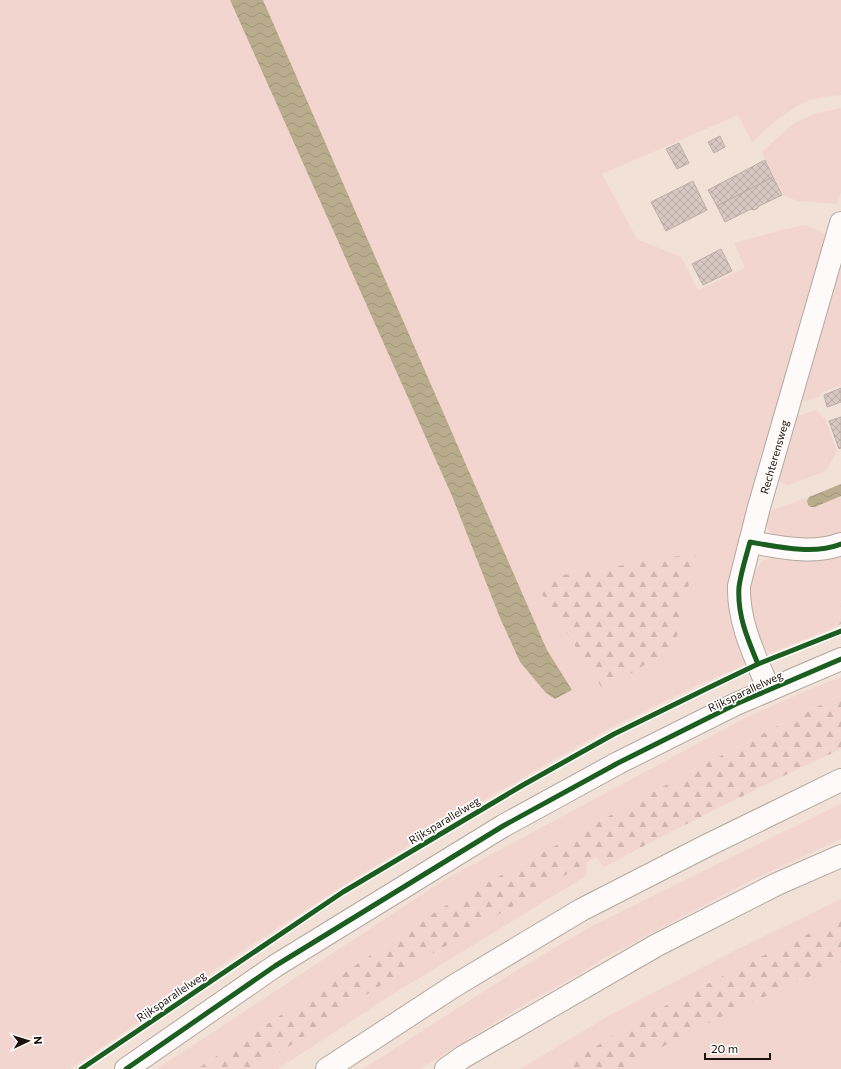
<svg xmlns="http://www.w3.org/2000/svg" width="841" height="1069" font-family="Commissioner,sans-serif">
<style>
.green{fill:#f3d5d0}
.forest{fill:url(#forest-firs)}
.water{fill:url(#water-waves)}
.building{fill:url(#building-cross-hatch);stroke:#bcada7}
.lines{fill:none;stroke-linecap:round;stroke-linejoin:round}
.street-casing{stroke:#b4a79f;stroke-width:24}
.secondary-casing{stroke:#b4a79f;stroke-width:24}
.highway-casing{stroke:#b4a79f;stroke-width:24}
.street{stroke:#fdfaf9;stroke-width:22}
.secondary{stroke:#fdfaf9;stroke-width:22}
.highway{stroke:#fdfaf9;stroke-width:22}
.cycleway-casing{stroke:#fff;stroke-width:8}
.cycleway{stroke:#1b5e20;stroke-width:5}
.labels{text-anchor:middle;dominant-baseline:central;stroke-width:3.5;stroke-linejoin:round;paint-order:stroke}
.street-label{font-size:11px;fill:#1e130c;stroke:#fff}
</style>
<defs>
<pattern id="forest-firs" width="22" height="20" patternUnits="userSpaceOnUse"><rect width="22" height="20" fill="#f3d5d0"/><path d="M5 1l3.5 6h-7zM16 11l3.5 6h-7z" fill="#d0b6b1"/></pattern>
<pattern id="water-waves" width="16" height="10" patternUnits="userSpaceOnUse"><rect width="16" height="10" fill="#b9ac8c"/><path d="M0 5q4-4 8 0t8 0" fill="none" stroke="#9f9378"/></pattern>
<pattern id="building-cross-hatch" width="8" height="8" patternUnits="userSpaceOnUse"><rect width="8" height="8" fill="#d7c8c1"/><path d="M0 0l8 8M0 8l8-8" fill="none" stroke="#b8aba5"/></pattern>
</defs>
<rect width="100%" height="100%" fill="#f2e1d6"/>
<g class="green">
<path d="M0 0H230L452 496 500 618 520 662 555 699 572 690 547 650 263 0H841V95C835 96 828 96 822 97 795 102 772 124 752 142L738 115 602 174 637 239 681 257 698 290 745 268 734 243 786 229 806 225 824 233 828 240 746 519 745 657 744 665 700 684 608 729 498 792 342 886 259 940 70 1069H0Z"/>
<path d="M841 108V192L837 204 798 201 783 195 762 152 793 124 814 114Z"/>
<path d="M841 248V385L821 393 818 397 807 401 796 399Z"/>
<path d="M816 410 825 419 837 451 826 471 789 485 782 483 777 479 791 418Z"/>
<path d="M841 496V537L813 542 776 537 770 532 765 524 767 512 809 497 807 501 808 505 811 507H815Z"/>
<path d="M841 551V606L836 616 821 633 769 653 762 644 753 623 748 597 750 580 762 561 773 557Z"/>
<path d="M841 677V696L807 711 697 768 443 907 257 1031 252 1032 197 1069H157L444 880 745 718 813 688Z"/>
<path d="M841 804V839L750 881 604 958 578 975 528 1002 420 1069H363L517 970 590 927 723 861Z"/>
<path d="M587 862 586 876 385 999 278 1069H255L393 977Z"/>
<path d="M841 899V918L750 962 655 1011 558 1069H520L610 1015 738 949Z"/>
<path d="M841 962V1069H620L716 1019Z"/>
</g>
<g class="forest">
<path d="M696 553 675 645 604 691 533 580Z"/>
<path d="M841 606V624L821 633 836 616Z"/>
<path d="M841 696V749C761 786 682 825 604 867L596 857 393 977 255 1069H197L252 1032 257 1031 443 907 697 768 807 711Z"/>
<path d="M841 918V962L716 1019 620 1069H558L655 1011 750 962Z"/>
</g>
<g class="water">
<path d="M230 0H263L547 650 572 690 555 699 546 693 520 662 500 618 452 496Z"/>
<path d="M841 484V496L815 507H811L808 505 807 501 809 497Z"/>
</g>
<g class="building">
<path d="M720 136 725 147 714 153 708 142Z"/>
<path d="M679 143 689 163 677 169 666 149Z"/>
<path d="M765 160 773 177 717 206 708 190Z"/>
<path d="M773 177 782 195 759 206 758 208 754 210 751 209 725 222 717 206Z"/>
<path d="M693 181 707 210 666 231 651 202Z"/>
<path d="M721 249 732 271 703 285 692 264Z"/>
<path d="M841 388V402L827 407 824 395Z"/>
<path d="M841 417V448L839 449 829 421Z"/>
</g>
<g class="lines">
<g class="street-casing">
<g id="street">
<path d="M750 542C779 547 813 555 841 544"/>
<path id="s1" d="M769 690C755 656 738 623 739 586L759 507 841 223"/>
</g>
</g>
<g class="secondary-casing">
<path id="secondary" d="M126 1069 275 966 503 826 618 763 736 704 841 659"/>
</g>
<g class="highway-casing">
<g id="highway">
<path d="M327 1069 454 986 581 910 706 846 841 780"/>
<path d="M446 1069 463 1057 657 945 777 884 841 856"/>
</g>
</g>
<use href="#street" class="street"/>
<use href="#secondary" class="secondary"/>
<use href="#highway" class="highway"/>
<g class="cycleway-casing">
<g id="cycleway">
<path d="M758 664C748 640 737 615 739 587 741 572 746 557 750 542 779 547 813 555 841 544"/>
<path d="M81 1069 343 892 523 785 614 734 708 688 758 664 841 631"/>
<path d="M126 1069 275 966 503 826 618 763 736 704 841 659"/>
</g>
</g>
<use href="#cycleway" class="cycleway"/>
</g>
<g class="labels">
<g class="street-label">
<text stroke="none"><textPath href="#s1" startOffset="243">Rechterensweg</textPath></text>
<text transform="translate(745 691) rotate(-25)">Rijksparallelweg</text>
<text transform="translate(444 820) rotate(-31)">Rijksparallelweg</text>
<text transform="translate(171 996) rotate(-34)">Rijksparallelweg</text>
</g>
</g>
<g transform="translate(28 1041) rotate(86)" stroke="#ffffff" stroke-width="3" paint-order="stroke">
<path d="M0-3L7 15L0 10L-7 15Z" fill="#1e130c"/>
<text y="-6" font-size="11" font-weight="bold" text-anchor="middle" fill="#1e130c">N</text>
</g>
<path d="M705 1053v6h65v-6" fill="none" stroke="#1e130c" stroke-width="2"/>
<text x="711" y="1053" font-size="12" fill="#1e130c" stroke="#ffffff" stroke-width="3" paint-order="stroke">20 m</text>
</svg>
